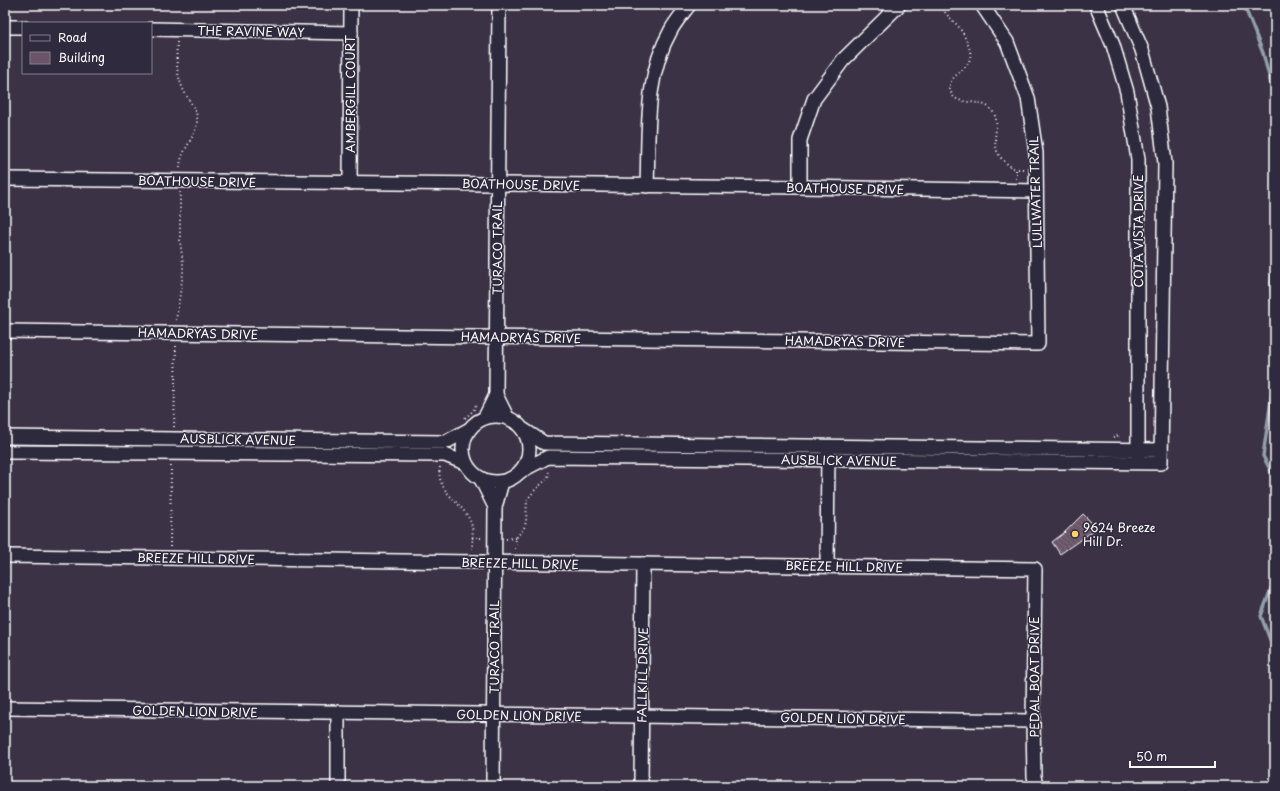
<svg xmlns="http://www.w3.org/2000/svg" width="1280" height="791" font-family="'Playpen Sans',sans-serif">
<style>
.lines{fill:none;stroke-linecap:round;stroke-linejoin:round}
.stream{stroke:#91a0a9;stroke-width:3.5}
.building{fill:url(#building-back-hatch);stroke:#fff}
.minor-casing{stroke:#fff;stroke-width:16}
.path{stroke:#fff;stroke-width:2;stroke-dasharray:1 3;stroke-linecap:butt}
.minor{stroke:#2f2a3d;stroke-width:13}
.poi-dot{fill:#ffd166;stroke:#2f2a3d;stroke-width:1.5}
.labels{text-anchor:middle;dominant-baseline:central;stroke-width:3;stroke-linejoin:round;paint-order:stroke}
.street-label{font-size:12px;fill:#fff;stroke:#2f2a3d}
.poi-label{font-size:12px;fill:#fff;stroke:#2f2a3d;text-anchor:start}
</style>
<defs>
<pattern id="building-back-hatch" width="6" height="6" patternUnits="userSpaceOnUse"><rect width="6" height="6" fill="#6a5469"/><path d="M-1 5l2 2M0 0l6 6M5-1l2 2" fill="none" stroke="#806e80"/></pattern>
</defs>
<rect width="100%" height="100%" fill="#3b3246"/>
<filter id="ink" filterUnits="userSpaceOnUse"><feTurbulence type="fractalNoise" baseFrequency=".025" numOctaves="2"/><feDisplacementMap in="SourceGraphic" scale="8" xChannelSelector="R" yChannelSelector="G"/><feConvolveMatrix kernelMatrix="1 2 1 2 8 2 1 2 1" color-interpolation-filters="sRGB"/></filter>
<g filter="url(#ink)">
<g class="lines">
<g class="stream">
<path d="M1244 5 1263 53 1275 99"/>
<path d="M1275 252 1271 283 1275 336"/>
<path d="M1275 373 1263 456 1275 479"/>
<path d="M1275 578 1261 616 1275 653"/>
</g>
</g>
<path class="building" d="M1083 514 1096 527 1093 531 1060 554 1052 542 1064 533Z"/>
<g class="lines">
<g class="minor-casing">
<g id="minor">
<path d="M1096 5 1113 45 1127 92 1138 159V457"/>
<path d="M5 27H23"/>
<path d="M151 29 351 33"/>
<path d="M5 179 800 187 1036 191"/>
<path d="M350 183 351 5"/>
<path d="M647 186C649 133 644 77 671 30 676 21 683 13 689 5"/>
<path d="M800 187V140L814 99 843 60 899 5"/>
<path d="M5 331 1038 344 1036 153 1028 98 1007 42 982 5"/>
<path d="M496 395 499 5"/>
<circle cx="496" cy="449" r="33"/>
<path d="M485 417 496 395 507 417"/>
<path d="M524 430 544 443 1161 450"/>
<path d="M5 437 443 442H446L468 430"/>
<path d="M5 452 445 455 465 463"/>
<path d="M521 471 548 457 1161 463 1165 163 1158 107 1142 50 1123 5"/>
<path d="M481 479 495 507 502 482"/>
<path d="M5 556 1035 569 1033 721 1034 776 1036 786"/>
<path d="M827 565 828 452"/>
<path d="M5 708 1033 721"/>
<path d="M338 786V713"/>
<path d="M493 786 495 507"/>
<path d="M641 786 643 564"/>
</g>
</g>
<g class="path">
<path d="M668 5 671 8"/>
<path d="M941 5C945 15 952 19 958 26 963 32 968 43 970 51 974 70 947 74 950 89 954 110 983 95 993 112 1002 125 988 141 1001 158 1006 163 1010 167 1016 169"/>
<path d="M177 42C176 60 176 76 185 93 189 101 196 108 197 117 199 136 179 150 180 169"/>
<path d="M1016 179V169H1025"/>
<path d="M176 320 183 274V263L180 241V192"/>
<path d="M465 418 473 411 476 405"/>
<path d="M174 427 176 345"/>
<path d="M1113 437 1119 435V437"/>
<path d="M440 467C435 493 463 501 471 523 474 531 472 541 472 549"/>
<path d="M472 538H483"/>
<path d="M506 539 516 538"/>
<path d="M170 547 171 465"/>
<path d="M515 549 516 538 524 528 526 522 527 500 534 491 548 478 549 470"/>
</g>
<use href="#minor" class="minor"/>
</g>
</g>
<circle class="poi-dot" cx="1075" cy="534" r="4"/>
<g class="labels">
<g class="street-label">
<text transform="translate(251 31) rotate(1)">THE RAVINE WAY</text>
<text transform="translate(350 94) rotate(-90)">AMBERGILL COURT</text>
<text transform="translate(197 181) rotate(1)">BOATHOUSE DRIVE</text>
<text transform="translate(521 184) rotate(1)">BOATHOUSE DRIVE</text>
<text transform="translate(845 188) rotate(1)">BOATHOUSE DRIVE</text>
<text transform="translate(1035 192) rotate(-92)">LULLWATER TRAIL</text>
<text transform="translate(1138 231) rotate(-90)">COTA VISTA DRIVE</text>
<text transform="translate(497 248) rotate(-90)">TURACO TRAIL</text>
<text transform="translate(198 333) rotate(1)">HAMADRYAS DRIVE</text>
<text transform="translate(521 337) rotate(1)">HAMADRYAS DRIVE</text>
<text transform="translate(845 341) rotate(1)">HAMADRYAS DRIVE</text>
<text transform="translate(238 439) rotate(1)">AUSBLICK AVENUE</text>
<text transform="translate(839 460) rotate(1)">AUSBLICK AVENUE</text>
<text transform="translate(196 558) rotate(1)">BREEZE HILL DRIVE</text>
<text transform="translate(520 563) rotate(1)">BREEZE HILL DRIVE</text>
<text transform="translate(844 566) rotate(1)">BREEZE HILL DRIVE</text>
<text transform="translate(494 647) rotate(-90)">TURACO TRAIL</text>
<text transform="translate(642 675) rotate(-89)">FALLKILL DRIVE</text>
<text transform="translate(1034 677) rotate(-90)">PEDAL BOAT DRIVE</text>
<text transform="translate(195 711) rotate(1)">GOLDEN LION DRIVE</text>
<text transform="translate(519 715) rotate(1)">GOLDEN LION DRIVE</text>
<text transform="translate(843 718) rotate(1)">GOLDEN LION DRIVE</text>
</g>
<g class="poi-label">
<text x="1083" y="527">9624 Breeze<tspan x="1083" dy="14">Hill Dr.</tspan></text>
</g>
</g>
<rect width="1280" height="791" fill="none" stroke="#2f2a3d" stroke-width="20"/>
<rect x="10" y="10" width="1260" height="771" fill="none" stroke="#fff" stroke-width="1.5" filter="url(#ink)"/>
<rect x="22" y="22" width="130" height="52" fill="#2f2a3d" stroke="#827f8b"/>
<rect x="30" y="35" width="20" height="6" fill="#2f2a3d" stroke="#827f8b"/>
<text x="58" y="42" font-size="12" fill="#ffffff">Road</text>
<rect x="30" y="52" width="20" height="12" fill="#6a5469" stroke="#827f8b"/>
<text x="58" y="62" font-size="12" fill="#ffffff">Building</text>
<path d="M1130 761v6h85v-6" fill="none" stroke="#ffffff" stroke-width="2"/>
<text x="1136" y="761" font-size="12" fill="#ffffff" stroke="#2f2a3d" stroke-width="3" paint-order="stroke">50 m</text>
</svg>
